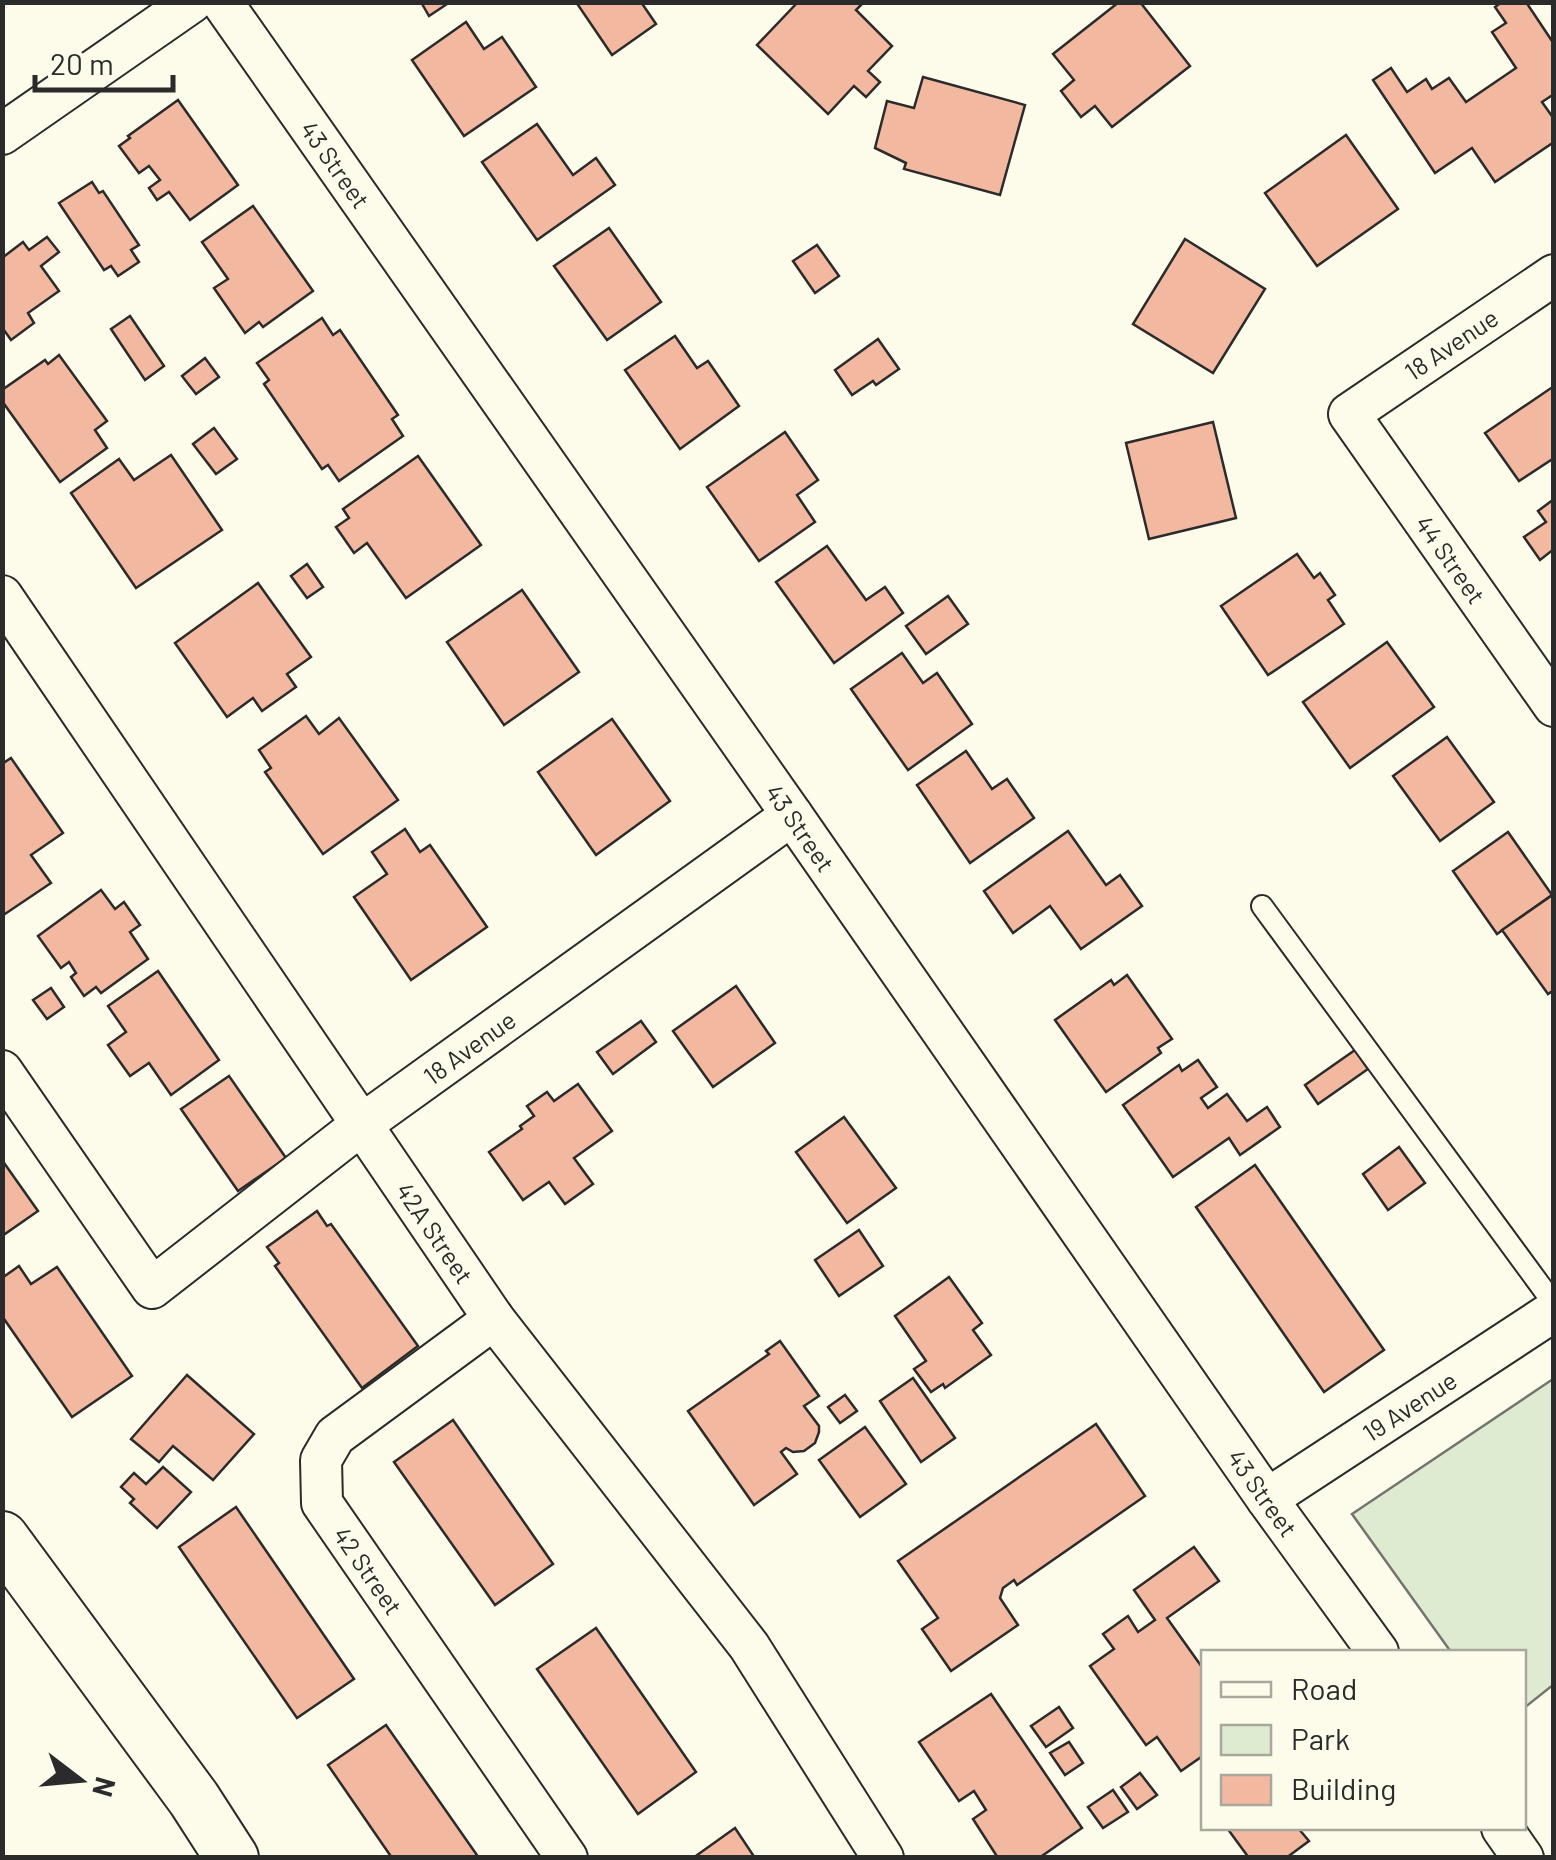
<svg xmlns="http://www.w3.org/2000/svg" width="1556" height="1860" font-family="Barlow,sans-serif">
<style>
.green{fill:#deebd1;stroke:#74746e;stroke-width:2.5}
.building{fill:#f2b8a0;stroke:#2b2b2b;stroke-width:2.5}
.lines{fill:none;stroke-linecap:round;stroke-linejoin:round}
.service-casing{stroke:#2b2b2b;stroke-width:24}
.minor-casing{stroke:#2b2b2b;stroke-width:44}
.tertiary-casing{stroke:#2b2b2b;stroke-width:56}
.service{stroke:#fdfbea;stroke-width:20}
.minor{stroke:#fdfbea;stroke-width:40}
.tertiary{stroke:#fdfbea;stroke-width:52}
.labels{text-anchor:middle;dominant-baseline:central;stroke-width:8;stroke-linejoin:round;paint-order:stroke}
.street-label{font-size:25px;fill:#2b2b2b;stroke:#fdfbea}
</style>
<rect width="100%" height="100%" fill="#fdfbea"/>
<path class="green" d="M1553 1379V1685L1524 1708V1652H1451L1352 1514Z"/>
<g class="building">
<path d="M421 2H450L429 16Z"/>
<path d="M576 2H641L656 24 612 55Z"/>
<path d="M798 2H864L856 10 892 46 868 71 880 82 866 97 854 86 828 114 757 45Z"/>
<path d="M1119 2H1140L1190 66 1112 127 1095 106 1081 117 1061 91 1074 80 1053 54Z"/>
<path d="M1502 2H1526L1554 44V94L1542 102 1554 119V142L1495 182 1472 148 1435 173 1373 80 1391 68 1407 92 1426 79 1432 89 1449 78 1466 102 1516 68 1492 32 1506 23 1495 7Z"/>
<path d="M466 22 484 49 502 37 536 87 464 136 412 60Z"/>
<path d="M923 77 1025 105 1000 195 904 169 906 163 875 148 887 101 914 108Z"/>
<path d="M178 100 238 185 190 220 169 192 157 200 149 188 160 180 149 166 139 173 119 146 130 138 128 136Z"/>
<path d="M537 124 573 175 596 158 615 185 537 240 482 162Z"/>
<path d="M1346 135 1398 209 1317 266 1265 193Z"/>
<path d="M92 182 99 193 103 191 139 245 131 250 139 262 118 276 111 266 104 270 59 203Z"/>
<path d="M253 206 313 291 263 327 259 322 245 333 214 288 228 279 202 242Z"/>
<path d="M609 228 661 302 607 340 554 266Z"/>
<path d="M47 237 59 252 41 266 59 291 28 313 34 323 11 340 4 330 2 331V258L23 242 29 250Z"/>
<path d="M1185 239 1265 289 1213 373 1133 324Z"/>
<path d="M817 245 839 276 815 293 793 261Z"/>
<path d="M130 316 164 366 145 380 111 329Z"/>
<path d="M322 318 333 335 340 330 398 415 392 419 403 436 339 481 328 465 322 469 264 384 269 380 257 363Z"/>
<path d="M675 336 697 368 708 361 739 406 680 449 625 370Z"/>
<path d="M878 339 899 369 876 385 873 381 852 395 835 370Z"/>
<path d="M59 355 107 421 95 430 107 448 60 482 2 401V390L45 360 48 364Z"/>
<path d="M205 358 219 377 196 394 182 376Z"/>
<path d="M1554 386V458L1519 481 1485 433Z"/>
<path d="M1213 422 1236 518 1149 539 1126 443Z"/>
<path d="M214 428 237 459 216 474 193 444Z"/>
<path d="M785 432 818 480 797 495 815 522 759 561 707 487Z"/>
<path d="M171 455 222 530 136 588 71 493 119 459 134 480Z"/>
<path d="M418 456 481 545 406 598 367 543 354 553 336 527 349 518 343 509Z"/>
<path d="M1554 499V549L1540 560 1524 537 1546 522 1538 511Z"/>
<path d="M827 546 866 600 885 587 903 613 834 663 776 582Z"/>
<path d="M1297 554 1314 578 1320 573 1335 595 1328 600 1344 624 1268 675 1221 606Z"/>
<path d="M307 564 323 587 307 598 291 576Z"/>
<path d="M258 583 311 657 287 674 296 687 262 711 253 698 227 717 175 643Z"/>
<path d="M522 590 579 672 504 725 447 642Z"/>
<path d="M948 596 968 624 926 654 906 626Z"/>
<path d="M1387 642 1434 707 1350 768 1303 702Z"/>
<path d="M902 653 923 683 937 673 972 724 908 770 851 689Z"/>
<path d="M306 716 319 734 339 718 398 800 323 854 265 772 271 768 259 750Z"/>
<path d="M612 719 670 801 596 855 538 772Z"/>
<path d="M1447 737 1494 802 1440 841 1393 776Z"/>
<path d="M966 751 992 789 1007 779 1034 818 970 863 917 785Z"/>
<path d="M11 758 63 833 31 855 51 883 2 916V764Z"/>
<path d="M405 829 420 852 430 845 487 927 411 980 354 897 387 874 372 852Z"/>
<path d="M1068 831 1106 885 1120 875 1142 906 1081 949 1050 906 1013 933 984 891Z"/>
<path d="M1508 832 1552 895 1497 934 1453 871Z"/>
<path d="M101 890 115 909 124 902 140 925 130 932 148 959 101 993 96 987 84 996 71 977 76 973 69 962 61 968 38 936Z"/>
<path d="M1554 894V990L1548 994 1502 930Z"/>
<path d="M158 971 219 1060 171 1095 149 1063 130 1076 108 1045 126 1032 108 1006Z"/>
<path d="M1127 975 1172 1039 1158 1048 1161 1053 1106 1092 1055 1020 1111 980 1114 985Z"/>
<path d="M736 986 775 1043 713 1087 673 1031Z"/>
<path d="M51 988 64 1007 47 1019 33 1000Z"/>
<path d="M641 1021 656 1042 613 1074 597 1052Z"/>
<path d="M1355 1050 1368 1069 1318 1104 1305 1085Z"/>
<path d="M1198 1060 1217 1087 1201 1098 1208 1108 1227 1094 1247 1121 1267 1107 1280 1127 1240 1155 1229 1138 1173 1177 1123 1105 1179 1065 1182 1071Z"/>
<path d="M229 1076 286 1158 238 1191 181 1109Z"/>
<path d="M578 1084 612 1131 574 1158 593 1184 565 1204 549 1182 523 1200 489 1152 522 1129 520 1126 534 1116 527 1106 547 1092 554 1101Z"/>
<path d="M844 1117 896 1188 847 1223 796 1152Z"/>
<path d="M1399 1147 1425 1183 1388 1210 1363 1174Z"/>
<path d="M2 1160 38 1211 2 1236Z"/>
<path d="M1255 1165 1384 1350 1324 1392 1196 1207Z"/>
<path d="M317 1211 327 1226 331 1224 418 1346 362 1388 275 1266 279 1263 267 1247Z"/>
<path d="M859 1230 883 1266 839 1296 815 1260Z"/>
<path d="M19 1266 31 1284 57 1267 132 1376 72 1417 2 1316V1278Z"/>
<path d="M949 1277 982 1323 973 1330 991 1355 945 1388 943 1384 931 1392 914 1369 926 1361 895 1316Z"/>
<path d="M780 1341 819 1396 804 1406 819 1426V1432L815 1443 804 1451 793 1452 786 1448 781 1452 797 1474 754 1505 688 1411 769 1354 766 1351Z"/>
<path d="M187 1375 254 1434 213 1480 173 1446 159 1462 131 1439Z"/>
<path d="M913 1378 955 1438 921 1462 880 1401Z"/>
<path d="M845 1395 857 1411 840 1423 828 1407Z"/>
<path d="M453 1420 553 1564 495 1605 394 1462Z"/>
<path d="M1096 1424 1145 1496 1017 1585 1014 1580 1003 1588 1000 1598 1018 1625 951 1671 922 1629 938 1618 898 1561Z"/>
<path d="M865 1427 906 1484 860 1517 819 1460Z"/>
<path d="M163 1467 191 1492 157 1528 130 1503 134 1499 121 1487 134 1473 146 1484Z"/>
<path d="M236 1507 354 1679 297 1718 179 1547Z"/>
<path d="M1194 1547 1219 1581 1167 1618 1204 1670V1755L1181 1771 1157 1737 1146 1745 1090 1666 1114 1649 1103 1634 1128 1616 1138 1632 1155 1620 1134 1590Z"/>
<path d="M596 1628 696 1772 638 1814 537 1669Z"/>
<path d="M991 1694 1082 1828 1039 1858H998L973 1819 986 1810 974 1791 959 1801 919 1742Z"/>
<path d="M1059 1707 1073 1728 1046 1747 1031 1726Z"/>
<path d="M386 1725 479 1858H392L328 1765Z"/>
<path d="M1069 1742 1083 1763 1065 1775 1050 1753Z"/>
<path d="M1140 1773 1157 1795 1137 1809 1121 1787Z"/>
<path d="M1113 1790 1128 1812 1103 1828 1088 1807Z"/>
<path d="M735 1828 755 1858H693Z"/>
<path d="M1227 1828H1298L1309 1841 1286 1858H1249Z"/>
</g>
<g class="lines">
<g class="service-casing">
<path id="service" d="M1262 906 1554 1304"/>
</g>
<g class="minor-casing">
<g id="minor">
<path id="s1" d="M222 2 792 815 1267 1499 1378 1652"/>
<path d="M2 134 192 2"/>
<path id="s2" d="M1554 275 1349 414 1554 706"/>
<path id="s3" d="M2 596 494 1319 749 1646 883 1858"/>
<path id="s4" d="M2 1071 152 1288 361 1125 792 815"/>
<path id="s5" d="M494 1319 335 1436 321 1460 322 1503 567 1858"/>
<path id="s6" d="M1267 1499 1554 1311"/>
<path d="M1502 1828 1523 1858"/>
</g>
</g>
<g class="tertiary-casing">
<path id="tertiary" d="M2 1538 194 1799 232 1858"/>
</g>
<use href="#service" class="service"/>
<use href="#minor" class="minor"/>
<use href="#tertiary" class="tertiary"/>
</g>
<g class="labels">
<g class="street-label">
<text stroke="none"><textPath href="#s1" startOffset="198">43 Street</textPath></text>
<text transform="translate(1451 344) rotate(-34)">18 Avenue</text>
<text stroke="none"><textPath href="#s2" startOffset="425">44 Street</textPath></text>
<text stroke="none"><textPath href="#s1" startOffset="1008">43 Street</textPath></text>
<text stroke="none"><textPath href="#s4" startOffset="662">18 Avenue</textPath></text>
<text stroke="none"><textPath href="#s3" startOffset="770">42A Street</textPath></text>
<text stroke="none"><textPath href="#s6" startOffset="170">19 Avenue</textPath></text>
<text stroke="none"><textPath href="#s1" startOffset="1818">43 Street</textPath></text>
<text stroke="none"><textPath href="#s5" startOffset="350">42 Street</textPath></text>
</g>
</g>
<rect width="1556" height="1860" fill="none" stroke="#2b2b2b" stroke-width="10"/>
<rect x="1201" y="1650" width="325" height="180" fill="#fdfbea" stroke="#a9a89e" stroke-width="2.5"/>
<rect x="1221" y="1682" width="50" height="15" fill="#fdfbea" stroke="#a9a89e" stroke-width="2.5"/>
<text x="1291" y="1700" font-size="30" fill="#2b2b2b">Road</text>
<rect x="1221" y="1725" width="50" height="30" fill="#deebd1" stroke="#a9a89e" stroke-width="2.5"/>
<text x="1291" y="1750" font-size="30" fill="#2b2b2b">Park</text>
<rect x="1221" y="1775" width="50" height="30" fill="#f2b8a0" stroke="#a9a89e" stroke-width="2.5"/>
<text x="1291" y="1800" font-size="30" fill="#2b2b2b">Building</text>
<g transform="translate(80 1780) rotate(106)" stroke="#fdfbea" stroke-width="8" paint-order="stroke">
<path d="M0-8L18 38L0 25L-18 38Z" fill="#2b2b2b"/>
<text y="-15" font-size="28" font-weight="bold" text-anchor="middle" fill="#2b2b2b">N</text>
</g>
<path d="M35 75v15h138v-15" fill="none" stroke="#2b2b2b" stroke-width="5"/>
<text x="50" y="75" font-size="30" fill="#2b2b2b" stroke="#fdfbea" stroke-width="8" paint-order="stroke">20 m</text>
</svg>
